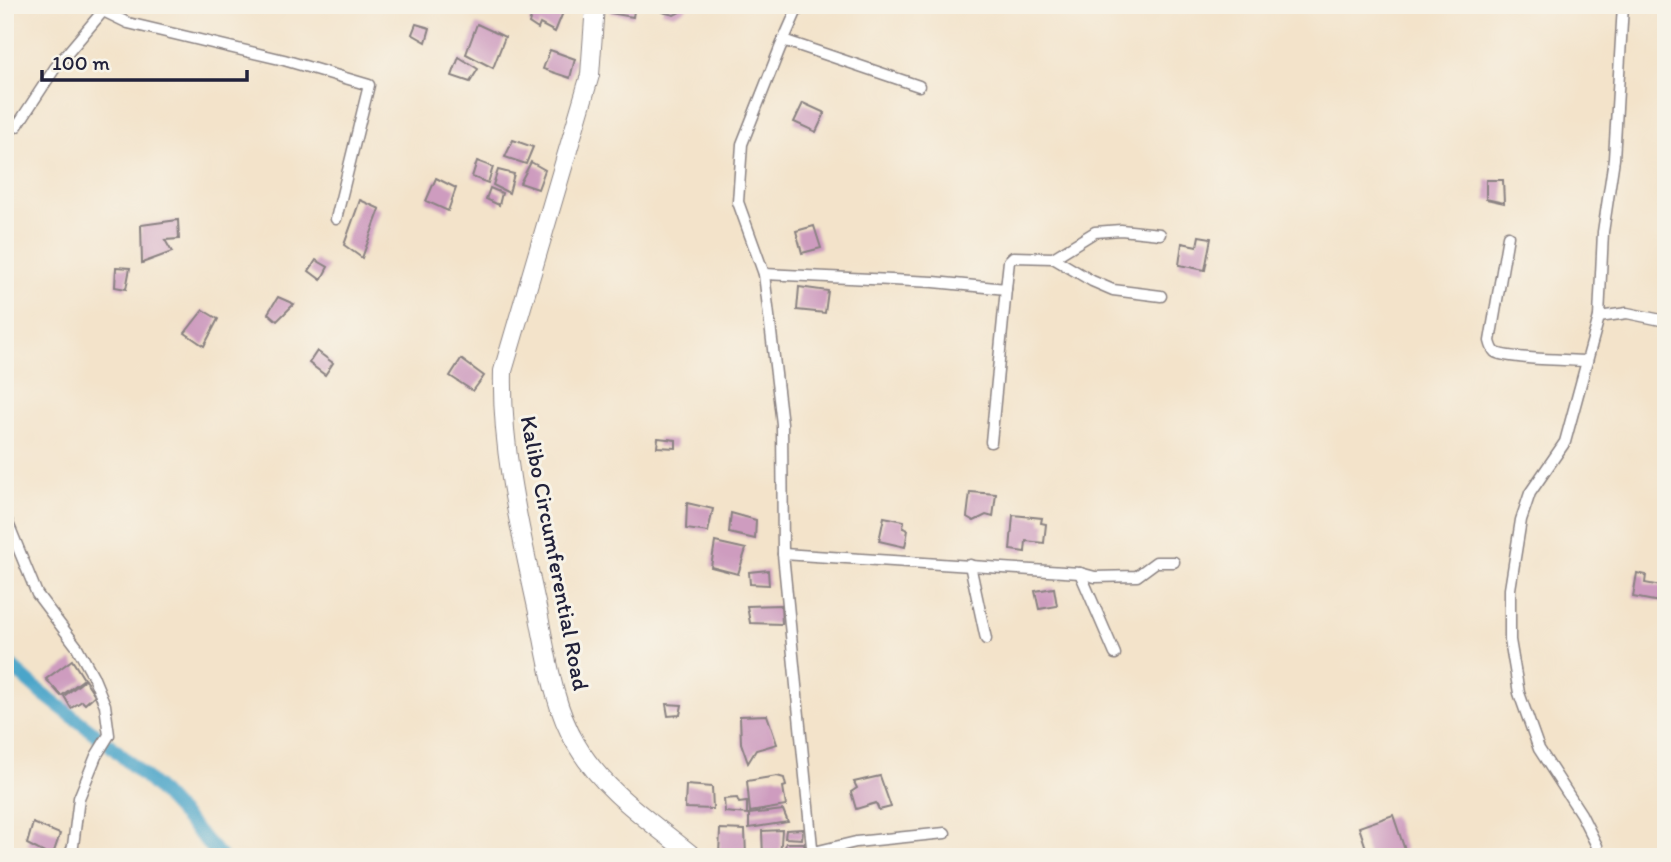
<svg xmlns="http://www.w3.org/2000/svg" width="1671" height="862" font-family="Itim,sans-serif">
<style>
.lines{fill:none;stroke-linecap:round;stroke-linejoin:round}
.canal{stroke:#4ca5c9;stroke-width:14}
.building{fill:#ce9cbf}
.street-casing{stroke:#8a8282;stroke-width:13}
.primary-casing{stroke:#8a8282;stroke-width:20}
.street{stroke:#fff;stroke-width:10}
.primary{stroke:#fff;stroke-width:18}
.labels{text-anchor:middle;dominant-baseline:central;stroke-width:6;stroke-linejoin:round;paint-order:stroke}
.street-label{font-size:23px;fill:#22223b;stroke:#f7f3e8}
</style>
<rect width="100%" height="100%" fill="#f7f3e8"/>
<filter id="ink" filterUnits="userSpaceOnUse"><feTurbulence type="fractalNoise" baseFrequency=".0143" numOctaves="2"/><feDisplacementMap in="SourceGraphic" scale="14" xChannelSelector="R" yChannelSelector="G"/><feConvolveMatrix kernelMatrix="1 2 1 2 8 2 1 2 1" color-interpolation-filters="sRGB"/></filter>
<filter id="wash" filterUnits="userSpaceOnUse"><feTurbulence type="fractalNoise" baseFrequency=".00686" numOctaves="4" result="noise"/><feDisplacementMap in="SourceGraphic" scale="28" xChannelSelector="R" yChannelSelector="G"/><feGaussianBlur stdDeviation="1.57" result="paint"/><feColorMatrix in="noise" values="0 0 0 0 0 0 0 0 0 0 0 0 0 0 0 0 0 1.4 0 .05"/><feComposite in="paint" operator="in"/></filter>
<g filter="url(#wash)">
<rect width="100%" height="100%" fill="#f3e3ca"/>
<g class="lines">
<g class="canal">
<path d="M5 661 38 690 102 739"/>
<path d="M110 745 155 786 221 857"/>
</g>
</g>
<g id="blocks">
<g class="building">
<path d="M536 5H566L555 32 540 24 538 29 529 23Z"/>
<path d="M612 5H635L633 17 610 13Z"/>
<path d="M665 5H687L686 9 674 15 662 12Z"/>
<path d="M416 24 430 28 426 42 412 34Z"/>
<path d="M477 24 505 37 493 68 466 54Z"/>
<path d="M550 50 575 59 570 78 543 69Z"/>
<path d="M459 57 478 69 470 82 452 76Z"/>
<path d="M803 103 825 113 816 132 794 122Z"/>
<path d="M513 140 533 147 526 164 505 157Z"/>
<path d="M477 161 493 167 488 183 472 177Z"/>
<path d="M531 162 545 170 538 189 520 183Z"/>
<path d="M498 170 514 174 509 193 493 185Z"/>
<path d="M436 178 456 188 448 211 426 201Z"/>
<path d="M1486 180H1503L1504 203 1486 199Z"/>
<path d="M490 188 502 193 499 205 486 199Z"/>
<path d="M360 200 380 209 362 258 344 245Z"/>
<path d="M178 220 179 239 165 240 172 252 142 263 141 225Z"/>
<path d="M814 226 821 248 802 253 796 231Z"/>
<path d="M1199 236 1211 238 1205 270 1179 265 1182 243 1197 246Z"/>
<path d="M316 260 328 267 321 280 309 271Z"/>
<path d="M116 267 130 268 126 289 115 287Z"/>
<path d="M799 287 828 291 825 313 797 310Z"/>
<path d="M278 297 294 304 277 321 268 313Z"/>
<path d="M203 310 218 319 204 346 185 333Z"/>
<path d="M317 351 333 363 325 375 309 363Z"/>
<path d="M461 359 484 376 473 391 450 376Z"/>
<path d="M658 438 676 440V448L657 447Z"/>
<path d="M970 492 996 494 993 517 986 515 974 521 967 517Z"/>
<path d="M687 503 713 509 708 532 686 529Z"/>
<path d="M731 513 756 520 755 539 729 533Z"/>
<path d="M1013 515 1042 518 1041 523 1046 524 1044 543 1026 541 1025 552 1010 550Z"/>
<path d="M884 517 904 521 903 528 908 530 905 547 879 541Z"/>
<path d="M715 542 746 549 738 574 711 567Z"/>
<path d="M768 570 769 585 750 584 749 572Z"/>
<path d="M1637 573 1646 575 1645 583 1666 587 1665 603 1633 597Z"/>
<path d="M1054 588 1057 606 1039 609 1035 591Z"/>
<path d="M781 605 782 624 750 623 747 606Z"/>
<path d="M72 660 84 679 61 696 46 679Z"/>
<path d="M85 680 95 695 85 704 82 701 71 708 64 696Z"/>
<path d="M666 704 682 705 680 715 668 716Z"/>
<path d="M767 715 777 744 756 750 748 763 741 743 740 716Z"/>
<path d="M777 776 784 778 786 786 783 787 786 806 750 812 747 781Z"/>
<path d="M880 776 891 807 879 810 876 803 856 809 851 792 857 788 854 782Z"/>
<path d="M686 785 712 787 713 809 685 808Z"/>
<path d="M737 798 739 803 747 802V814L725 812 724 799Z"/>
<path d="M783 810 788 822 749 828V814Z"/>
<path d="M1393 815 1405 850 1385 857H1369L1359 827Z"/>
<path d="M33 823 60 834 52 857 27 844Z"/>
<path d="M720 829 745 830 746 857H719Z"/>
<path d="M803 829 802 839 785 838 786 830Z"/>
<path d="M782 830 780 857H763L762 831Z"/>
<path d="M786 843H804L807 857 783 856Z"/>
<path d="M956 853 957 857H938V855Z"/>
</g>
</g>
</g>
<g filter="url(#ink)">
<use href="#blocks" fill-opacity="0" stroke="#8a8282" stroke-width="2"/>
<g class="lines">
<g class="street-casing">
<g id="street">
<path d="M799 5 780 48 742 144 738 202 764 274 782 424 783 554 813 857"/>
<path d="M103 11 128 23 284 60 369 85 336 219"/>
<path d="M783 40 919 86"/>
<path d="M5 133 17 126 55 68 103 11 104 7"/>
<path d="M1508 236 1490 341C1491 345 1492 349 1495 352 1505 359 1571 360 1587 361"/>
<path d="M1053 258 1092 281 1113 290 1161 296"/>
<path d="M764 274 934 282 1006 289 1009 261 1013 257 1053 258 1095 232 1121 230 1160 234"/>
<path d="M1599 317 1627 313 1666 321"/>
<path d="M991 442 1006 289"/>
<path d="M5 516 37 594 77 647 93 676 105 705 109 735 96 756 79 798 73 846 69 857"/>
<path d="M783 554 1080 573 1095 577 1137 576 1156 562H1174"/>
<path d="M970 565 986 639"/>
<path d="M1080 573 1115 654"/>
<path d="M814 852 856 842 945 833"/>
<path d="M1594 857 1597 846 1581 814 1539 749 1519 693 1510 640V589L1521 520 1530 493 1565 442 1599 317 1603 232 1614 159 1623 5"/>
</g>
</g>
<g class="primary-casing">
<path id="primary" d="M595 5 590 75 503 371C501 453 521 533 538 612 547 656 553 705 576 744 603 791 653 823 694 857"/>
</g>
<use href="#street" class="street"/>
<use href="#primary" class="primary"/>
</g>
</g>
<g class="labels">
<g class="street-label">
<text transform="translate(555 553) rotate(79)">Kalibo Circumferential Road</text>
</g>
</g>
<rect width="1671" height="862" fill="none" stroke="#f7f3e8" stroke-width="28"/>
<path d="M42 70v10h205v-10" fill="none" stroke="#22223b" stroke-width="3.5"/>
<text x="52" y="70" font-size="21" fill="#22223b" stroke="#f7f3e8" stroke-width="5" paint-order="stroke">100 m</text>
</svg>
